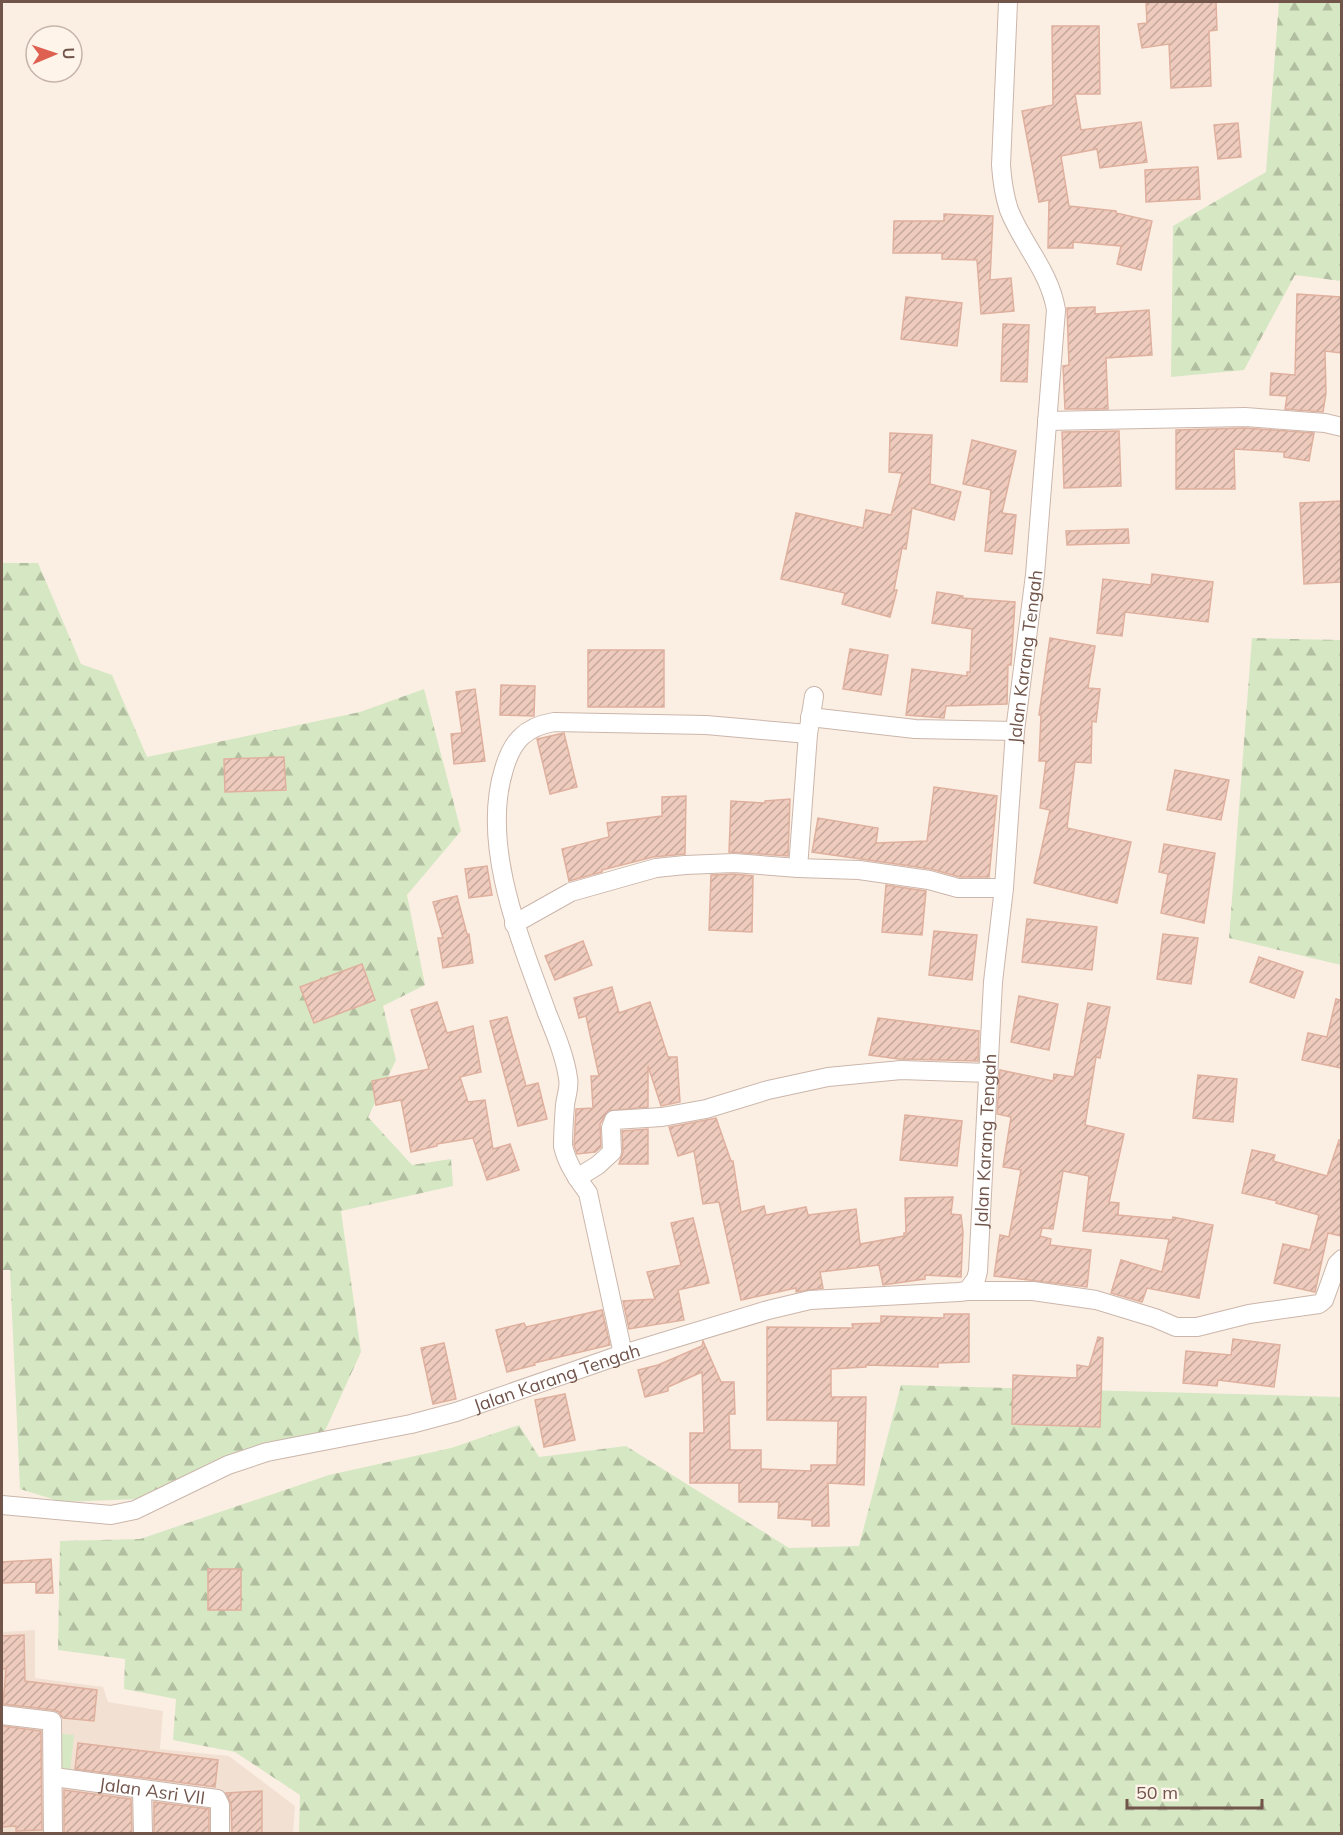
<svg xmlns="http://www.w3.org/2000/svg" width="1343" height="1835" font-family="Mulish,sans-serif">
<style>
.residential{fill:#f2e0d3}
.grass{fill:#d6e7c3}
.forest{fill:url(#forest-firs)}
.building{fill:url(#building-hatch);stroke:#e0b09f;stroke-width:1.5}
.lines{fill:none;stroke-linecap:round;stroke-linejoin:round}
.street-casing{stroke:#cbb6ab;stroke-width:20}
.street{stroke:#fff;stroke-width:18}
.labels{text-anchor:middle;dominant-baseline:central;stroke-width:5;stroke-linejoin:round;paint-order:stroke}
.street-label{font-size:18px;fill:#71554b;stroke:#fef4ea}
</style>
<defs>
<pattern id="forest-firs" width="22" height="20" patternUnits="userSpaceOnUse" patternTransform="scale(1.5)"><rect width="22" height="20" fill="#d6e7c3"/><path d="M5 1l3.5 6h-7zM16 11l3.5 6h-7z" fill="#b2bea0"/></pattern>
<pattern id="building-hatch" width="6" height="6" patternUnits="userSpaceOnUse" patternTransform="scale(1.5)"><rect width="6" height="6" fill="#eecbbd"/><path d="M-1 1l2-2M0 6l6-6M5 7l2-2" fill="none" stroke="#c5a89c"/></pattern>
</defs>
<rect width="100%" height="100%" fill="#fbefe4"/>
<path class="residential" d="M35 1630V1678L103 1687 108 1702 163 1711 160 1749 229 1756 295 1806 293 1833 2 1834V1632Z"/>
<path class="grass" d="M62 1734 74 1735 70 1773 58 1772Z"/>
<g class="forest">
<path d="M1279 2H1341V281L1295 275 1244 370 1171 377 1173 226 1266 172Z"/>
<path d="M2 563H38L81 664 112 675 147 757 360 712 424 689 461 831 407 895 425 985 383 1006 396 1060 368 1117 412 1165 451 1159 453 1186 341 1211 361 1352 324 1433 139 1499 62 1502 20 1489 10 1270H2Z"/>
<path d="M1252 638 1341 640V965L1229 938Z"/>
<path d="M901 1385 1341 1397V1833H299L300 1795 235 1752 173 1740 176 1699 124 1689 125 1659 58 1650 60 1541 140 1539 329 1475 451 1448 519 1425 539 1457 626 1446 789 1548 859 1546Z"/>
</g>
<g class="building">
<path d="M1146 2H1216L1217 30 1209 31 1211 86 1171 88 1169 44 1142 48 1138 24 1147 23Z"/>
<path d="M1052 26H1099L1100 94H1075L1081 130 1141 122 1147 162 1100 168 1097 149 1061 156 1069 206 1116 211V213L1152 221 1141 270 1117 264 1121 246 1073 242V248H1048L1049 200 1039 202 1022 111 1053 105Z"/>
<path d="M1238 123 1241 157 1218 159 1214 125Z"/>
<path d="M1198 167 1200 199 1146 202 1145 170Z"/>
<path d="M944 214 993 216 990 280 1011 278 1014 311 981 314 977 260 942 259V253H893L894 221H944Z"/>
<path d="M1297 294 1341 297V353L1325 351 1326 393 1323 412 1285 409 1287 396 1270 395 1271 373 1295 375Z"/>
<path d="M906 297 962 303 957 346 901 339Z"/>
<path d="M1095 307V314L1149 310 1152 355 1106 358 1108 409H1065L1063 366 1069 365 1067 308Z"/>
<path d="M1003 324 1029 325 1027 382 1001 381Z"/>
<path d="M1245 428 1314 433 1309 461 1284 457V452L1234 449 1235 489H1176V430Z"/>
<path d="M1119 431 1121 486 1064 488 1062 432Z"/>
<path d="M890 433 932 435 930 484 961 492 954 520 912 508 906 549 902 548 894 590H897L890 617 842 604 845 593 781 579 796 513 863 528 866 510 891 515 902 473 889 472Z"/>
<path d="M972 440 1016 451 1002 513 1016 515 1012 554 985 551 991 490 963 484Z"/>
<path d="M1341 501V582L1304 584 1300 503Z"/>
<path d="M1128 529 1129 543 1067 545 1066 531Z"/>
<path d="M1152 574 1213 582 1208 622 1125 612 1122 636 1097 633 1103 579 1151 585Z"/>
<path d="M937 592 963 596 962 598 1015 602 1011 665H1008L1007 704 946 706 944 718 906 715 912 669 967 676V672H970L972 629 932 623Z"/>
<path d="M1050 638 1095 646 1088 688 1100 689 1096 722 1092 721 1091 763 1075 762 1067 828 1131 842 1117 903 1034 883 1050 810 1040 808 1046 761H1039L1041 715H1039Z"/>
<path d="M850 649 888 655 881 695 843 689Z"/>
<rect x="588" y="650" width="76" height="57"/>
<path d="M501 685 535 686 534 716 500 715Z"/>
<path d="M475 689 485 761 454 764 451 734 462 733 456 692Z"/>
<path d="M564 733 577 787 550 794 537 739Z"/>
<path d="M284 757 286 790 225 792 224 759Z"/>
<path d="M1175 770 1229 780 1221 820 1167 810Z"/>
<path d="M934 787 997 796 989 877H960L931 869 812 852 818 818 878 828 876 843 927 841Z"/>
<path d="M686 796 685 854 653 857 602 870V872L569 881 562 849 609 837 607 823 662 816V797Z"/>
<path d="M790 799 788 856 729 852 731 801 765 803V801Z"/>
<path d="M1164 844 1215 853 1204 923 1161 913 1168 874 1159 872Z"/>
<path d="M487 866 492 895 469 898 465 869Z"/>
<path d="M734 874 753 876 752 932 709 930 711 875Z"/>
<path d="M886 885 926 891 922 935 882 932Z"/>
<path d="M457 896 467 934H469L473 963 443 968 438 938H443L433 902Z"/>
<path d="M1027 919 1097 927 1092 970 1022 962Z"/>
<path d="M934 931 977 935 972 980 929 975Z"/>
<path d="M1163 934 1198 938 1191 984 1157 979Z"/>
<path d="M583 941 592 965 555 980 545 956Z"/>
<path d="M1259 957 1303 972 1294 998 1250 982Z"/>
<path d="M362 964 375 1000 314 1023 300 987Z"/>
<path d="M612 987 619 1013 650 1002 668 1057H677L680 1102 661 1106 648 1066V1107L608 1111 600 1124 601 1147 595 1152 577 1154 574 1145 576 1109 593 1108 591 1076H599L586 1016 579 1018 574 998Z"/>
<path d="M1019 996 1058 1004 1049 1050 1011 1042Z"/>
<path d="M1336 999 1341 1000V1068L1302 1060 1308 1033 1327 1037Z"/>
<path d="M437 1002 447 1033 473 1026 481 1072 460 1077 468 1102 485 1100 493 1149 510 1144 519 1170 487 1180 473 1138 437 1144V1146L411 1152 401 1100 376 1105 372 1081 429 1069 411 1010Z"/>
<path d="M1088 1003 1110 1007 1100 1058 1096 1057 1085 1125 1124 1134 1109 1202 1119 1203 1118 1215 1172 1220 1173 1217 1213 1225 1199 1298 1147 1288 1142 1302 1111 1293 1121 1260 1162 1272 1169 1239 1083 1231 1089 1176 1063 1171 1053 1229 1042 1228 1040 1236 1051 1239 1050 1245 1091 1250 1087 1287 994 1276 1000 1235 1009 1237 1021 1170 1003 1167 1011 1117 997 1114 1000 1070 1053 1081 1054 1074 1074 1077Z"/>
<path d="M507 1017 526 1086 538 1083 547 1119 518 1126 490 1021Z"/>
<path d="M878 1018 979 1031 978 1061 899 1059 869 1055Z"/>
<path d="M1198 1075 1237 1079 1233 1122 1193 1118Z"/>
<path d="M905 1115 962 1121 957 1166 900 1160Z"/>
<path d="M716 1118 731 1161H733L741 1212 764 1206 766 1215 806 1207 808 1215 856 1209 860 1244 904 1236V1233H906L905 1198 953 1197 951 1214 961 1215 963 1232 961 1277 925 1275V1279L883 1285 879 1265 820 1272 823 1288 796 1292V1288L741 1300 719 1202 703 1204 694 1151 678 1156 669 1127Z"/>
<path d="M648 1129V1164H619L623 1152 622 1131Z"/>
<path d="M1339 1140 1341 1141V1236L1328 1233 1315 1292 1274 1283 1283 1244 1310 1250 1319 1215 1276 1203 1277 1201 1242 1193 1252 1150 1275 1155 1273 1161 1327 1176Z"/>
<path d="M693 1218 709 1283 678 1290 684 1320 629 1329 623 1301 655 1299 647 1272 681 1265 671 1223Z"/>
<path d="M602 1310 610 1345 534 1363 535 1365 507 1372 496 1330 524 1323 526 1327Z"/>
<path d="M944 1314H969V1362L938 1363V1367L866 1365V1367L831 1369V1397H866L864 1485 828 1483 829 1526H812V1520L778 1518 779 1502H739V1483H690V1433H704L702 1372 668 1387V1391L645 1397 638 1370 658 1365 702 1346 703 1341 721 1382H734L735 1414H729L730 1450H761V1469L811 1471V1465H837L838 1421 767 1420V1327L853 1328 852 1324 881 1323V1316L944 1318Z"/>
<path d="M1098 1337 1103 1338 1100 1427 1012 1424 1013 1375 1077 1378V1365L1089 1367Z"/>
<path d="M1233 1339 1280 1345 1274 1387 1218 1380 1217 1386 1183 1383 1186 1351 1231 1355Z"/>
<path d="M444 1343 456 1399 433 1404 421 1348Z"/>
<path d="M565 1394 575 1440 544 1447 535 1400Z"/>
<path d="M51 1559 53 1593H36V1582L2 1583V1562Z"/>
<rect x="208" y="1569" width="33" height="41"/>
<path d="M24 1635 25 1681 97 1690 94 1721 63 1718 59 1712 53 1710 3 1704 6 1669H2V1636Z"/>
<path d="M2 1726 41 1731 42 1830 16 1831V1826L2 1827Z"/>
<path d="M78 1743 218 1760 215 1787 75 1769Z"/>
<path d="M64 1790 131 1799 132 1833H64Z"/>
<path d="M262 1791V1833H232L231 1804 226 1793Z"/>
<path d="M154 1802 209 1809V1833H154Z"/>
</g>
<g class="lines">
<g class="street-casing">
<g id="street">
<path d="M1047 421 1245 417 1325 423 1342 427"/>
<path d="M810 717 915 729 1015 731"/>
<path d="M798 868 808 734 814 696"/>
<path d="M514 924 571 892 656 868 685 865 734 863 798 868 859 870 929 880 958 888H1004"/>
<path d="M577 1178 598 1165 612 1152 611 1128 614 1120 662 1117 706 1109 768 1090 828 1077 901 1070 989 1073"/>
<path d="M967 1291H1033L1096 1300 1155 1318 1176 1327H1197L1249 1314 1319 1304 1324 1300 1337 1264 1342 1259"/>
<path d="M623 1354 588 1193C577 1178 567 1164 563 1146 563 1132 564 1118 565 1105 566 1096 570 1087 568 1078 565 1056 555 1033 547 1013 521 941 480 846 504 769 512 742 524 727 554 722L706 725 808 734"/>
<path id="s1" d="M2 1505 111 1515 135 1510 228 1465 267 1452 411 1424 456 1412 623 1354 768 1310 810 1300 959 1292 967 1291 976 1279 978 1271 993 982 1004 888 1015 731 1035 575 1056 310C1050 272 1023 245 1009 210 1004 195 1002 180 1001 165L1008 2"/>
<path d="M2 1715 52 1721 53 1834"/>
<path id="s2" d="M54 1777 217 1799 220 1805V1834"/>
<path d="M142 1789 143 1834"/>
</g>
</g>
<use href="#street" class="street"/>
</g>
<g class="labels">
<g class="street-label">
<text stroke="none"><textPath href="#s1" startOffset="1640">Jalan Karang Tengah</textPath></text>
<text stroke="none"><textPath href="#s1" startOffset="1154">Jalan Karang Tengah</textPath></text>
<text stroke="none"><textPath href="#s1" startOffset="578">Jalan Karang Tengah</textPath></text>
<text stroke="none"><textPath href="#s2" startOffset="99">Jalan Asri VII</textPath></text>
</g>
</g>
<rect width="1343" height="1835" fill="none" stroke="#71554b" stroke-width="6"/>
<g transform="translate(54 54) rotate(88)"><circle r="28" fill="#fef4ea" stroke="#c6b4aa" stroke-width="1.5"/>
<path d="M0-4.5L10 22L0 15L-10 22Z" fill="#dd6050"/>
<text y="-9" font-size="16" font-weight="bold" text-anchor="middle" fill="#71554b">U</text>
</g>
<path d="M1127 1799v9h135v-9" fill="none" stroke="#71554b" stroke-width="3"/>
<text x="1136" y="1799" font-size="18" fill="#71554b" stroke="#fef4ea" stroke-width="4.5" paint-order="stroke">50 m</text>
</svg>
